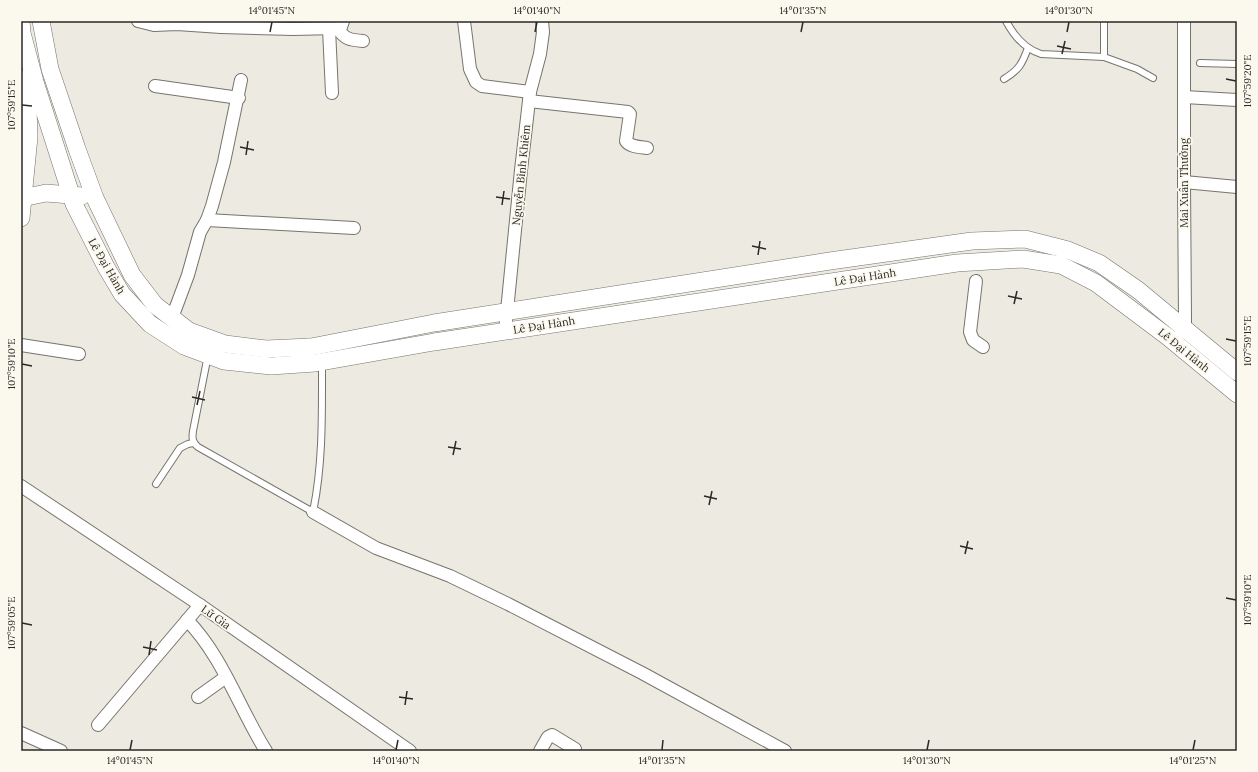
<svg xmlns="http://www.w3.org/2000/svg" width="1258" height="772" font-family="Lora,serif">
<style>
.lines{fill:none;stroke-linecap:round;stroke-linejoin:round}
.lane-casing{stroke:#77746c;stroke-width:8}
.street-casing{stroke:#77746c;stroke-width:14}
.secondary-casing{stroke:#77746c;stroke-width:18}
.lane{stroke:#fff;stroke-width:6}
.street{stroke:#fff;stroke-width:12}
.secondary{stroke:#fff;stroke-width:17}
.ticks{fill:none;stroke:#2b2926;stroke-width:1.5}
.labels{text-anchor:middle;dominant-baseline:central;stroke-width:3.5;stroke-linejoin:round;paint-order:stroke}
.street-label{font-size:11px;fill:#2b2926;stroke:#fbf8ee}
.neatline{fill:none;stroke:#2b2926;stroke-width:1.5}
.ticks-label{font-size:10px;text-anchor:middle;fill:#2b2926}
</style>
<rect width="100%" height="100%" fill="#edeae1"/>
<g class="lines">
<g class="lane-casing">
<g id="lane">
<path d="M1006 21C1014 36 1025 49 1041 54L1104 57V21"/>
<path d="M1104 57 1137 69 1153 78"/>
<path d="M1200 63 1237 64"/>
<path d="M1004 79C1019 70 1022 64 1028 48"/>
<path d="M208 355 193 431C192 438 192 442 198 447L313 512C323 464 322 414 322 364"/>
<path d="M156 484 180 448 188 444 193 443"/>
</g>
</g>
<g class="street-casing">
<g id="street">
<path d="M138 21 154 25 177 24 221 27 293 29 337 28 341 27 343 21"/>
<path d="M464 21 470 69 476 82 482 86 530 92"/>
<path d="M337 28C345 39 349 40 363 41"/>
<path d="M329 29 332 93"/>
<path d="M155 86 239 98"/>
<path d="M1184 97 1237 100"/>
<path d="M529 101 628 112 630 114 626 141C630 147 640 147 647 148"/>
<path d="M1184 182 1237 187"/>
<path d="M207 220 354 228"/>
<path d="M976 281 970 332 973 340 983 347"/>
<path d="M172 318 188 275 200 232 207 220 212 206 224 162 241 80"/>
<path d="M505 331 521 170 530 92 540 54 543 32 542 21"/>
<path d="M1181 333 1185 329V319L1184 182V21"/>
<path d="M21 345 79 354"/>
<path d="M21 486 200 605 410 751"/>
<path d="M313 512 376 548 450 576 508 604 642 673 785 751"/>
<path d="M187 620C223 657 239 708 266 751"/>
<path d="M198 697 226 677"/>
<path d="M98 725 200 605"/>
<path d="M21 733 61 751"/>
<path d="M540 751 548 737 552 735 575 749"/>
</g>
</g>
<g class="secondary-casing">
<g id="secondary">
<path d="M21 21 22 33 35 82 74 204 106 267 122 294 150 324 184 346 224 361 271 366 315 363 434 342 957 263 1023 259 1061 265 1096 283 1168 337 1237 394"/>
<path d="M41 21 50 69 77 149 95 198 132 275 155 305 189 331 225 344 266 349 311 347 434 323 830 261 972 241 1025 239 1068 250 1099 263 1138 290 1237 372"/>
<path d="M22 198 46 193 82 196"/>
<path d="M21 218 29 137 27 78"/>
</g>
</g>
<use href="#lane" class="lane"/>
<use href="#street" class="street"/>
<use href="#secondary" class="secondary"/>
</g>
<path class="ticks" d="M270 32 272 22M535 32 537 22M801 32 803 22M1067 32 1069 22M1057 46 1071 49M1062 54 1065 41M1226 79 1236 81M22 105 32 106M240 147 254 150M246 155 248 141M496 197 510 199M502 205 504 191M752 246 766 249M758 255 760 241M1008 296 1022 299M1014 304 1017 291M1226 339 1236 341M22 364 32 366M192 397 205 400M197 405 200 391M448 447 461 449M453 455 456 441M704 496 717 499M709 505 712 491M960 546 973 549M965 554 968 541M1226 598 1236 600M22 623 32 625M143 647 157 650M149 655 151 641M399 697 413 699M405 705 407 691M130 750 132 740M396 750 398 740M662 750 663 740M927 750 929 740M1193 750 1195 740"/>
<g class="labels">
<g class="street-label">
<text transform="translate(521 175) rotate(-84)">Nguyễn Bỉnh Khiêm</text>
<text transform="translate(1184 183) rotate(-90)">Mai Xuân Thưởng</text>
<text transform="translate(107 266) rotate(60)">Lê Đại Hành</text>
<text transform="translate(865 277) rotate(-9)">Lê Đại Hành</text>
<text transform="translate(544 325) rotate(-9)">Lê Đại Hành</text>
<text transform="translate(1184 350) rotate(39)">Lê Đại Hành</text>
<text transform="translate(216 617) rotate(35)">Lữ Gia</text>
</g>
</g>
<rect width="1258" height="772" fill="none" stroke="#fbf8ee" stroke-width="44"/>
<rect x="22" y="22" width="1214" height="728" class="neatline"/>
<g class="ticks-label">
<text x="272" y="14">14°01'45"N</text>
<text x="537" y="14">14°01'40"N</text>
<text x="803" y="14">14°01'35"N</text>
<text x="1069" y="14">14°01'30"N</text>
<text transform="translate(1247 81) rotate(-90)" y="4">107°59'20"E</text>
<text transform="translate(11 105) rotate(-90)" y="4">107°59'15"E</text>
<text transform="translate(1247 341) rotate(-90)" y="4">107°59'15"E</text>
<text transform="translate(11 364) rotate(-90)" y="4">107°59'10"E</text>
<text transform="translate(1247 600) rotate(-90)" y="4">107°59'10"E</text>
<text transform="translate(11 623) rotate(-90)" y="4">107°59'05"E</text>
<text x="130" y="764">14°01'45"N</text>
<text x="396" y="764">14°01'40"N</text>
<text x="662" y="764">14°01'35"N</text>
<text x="927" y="764">14°01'30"N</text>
<text x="1193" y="764">14°01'25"N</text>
</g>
</svg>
